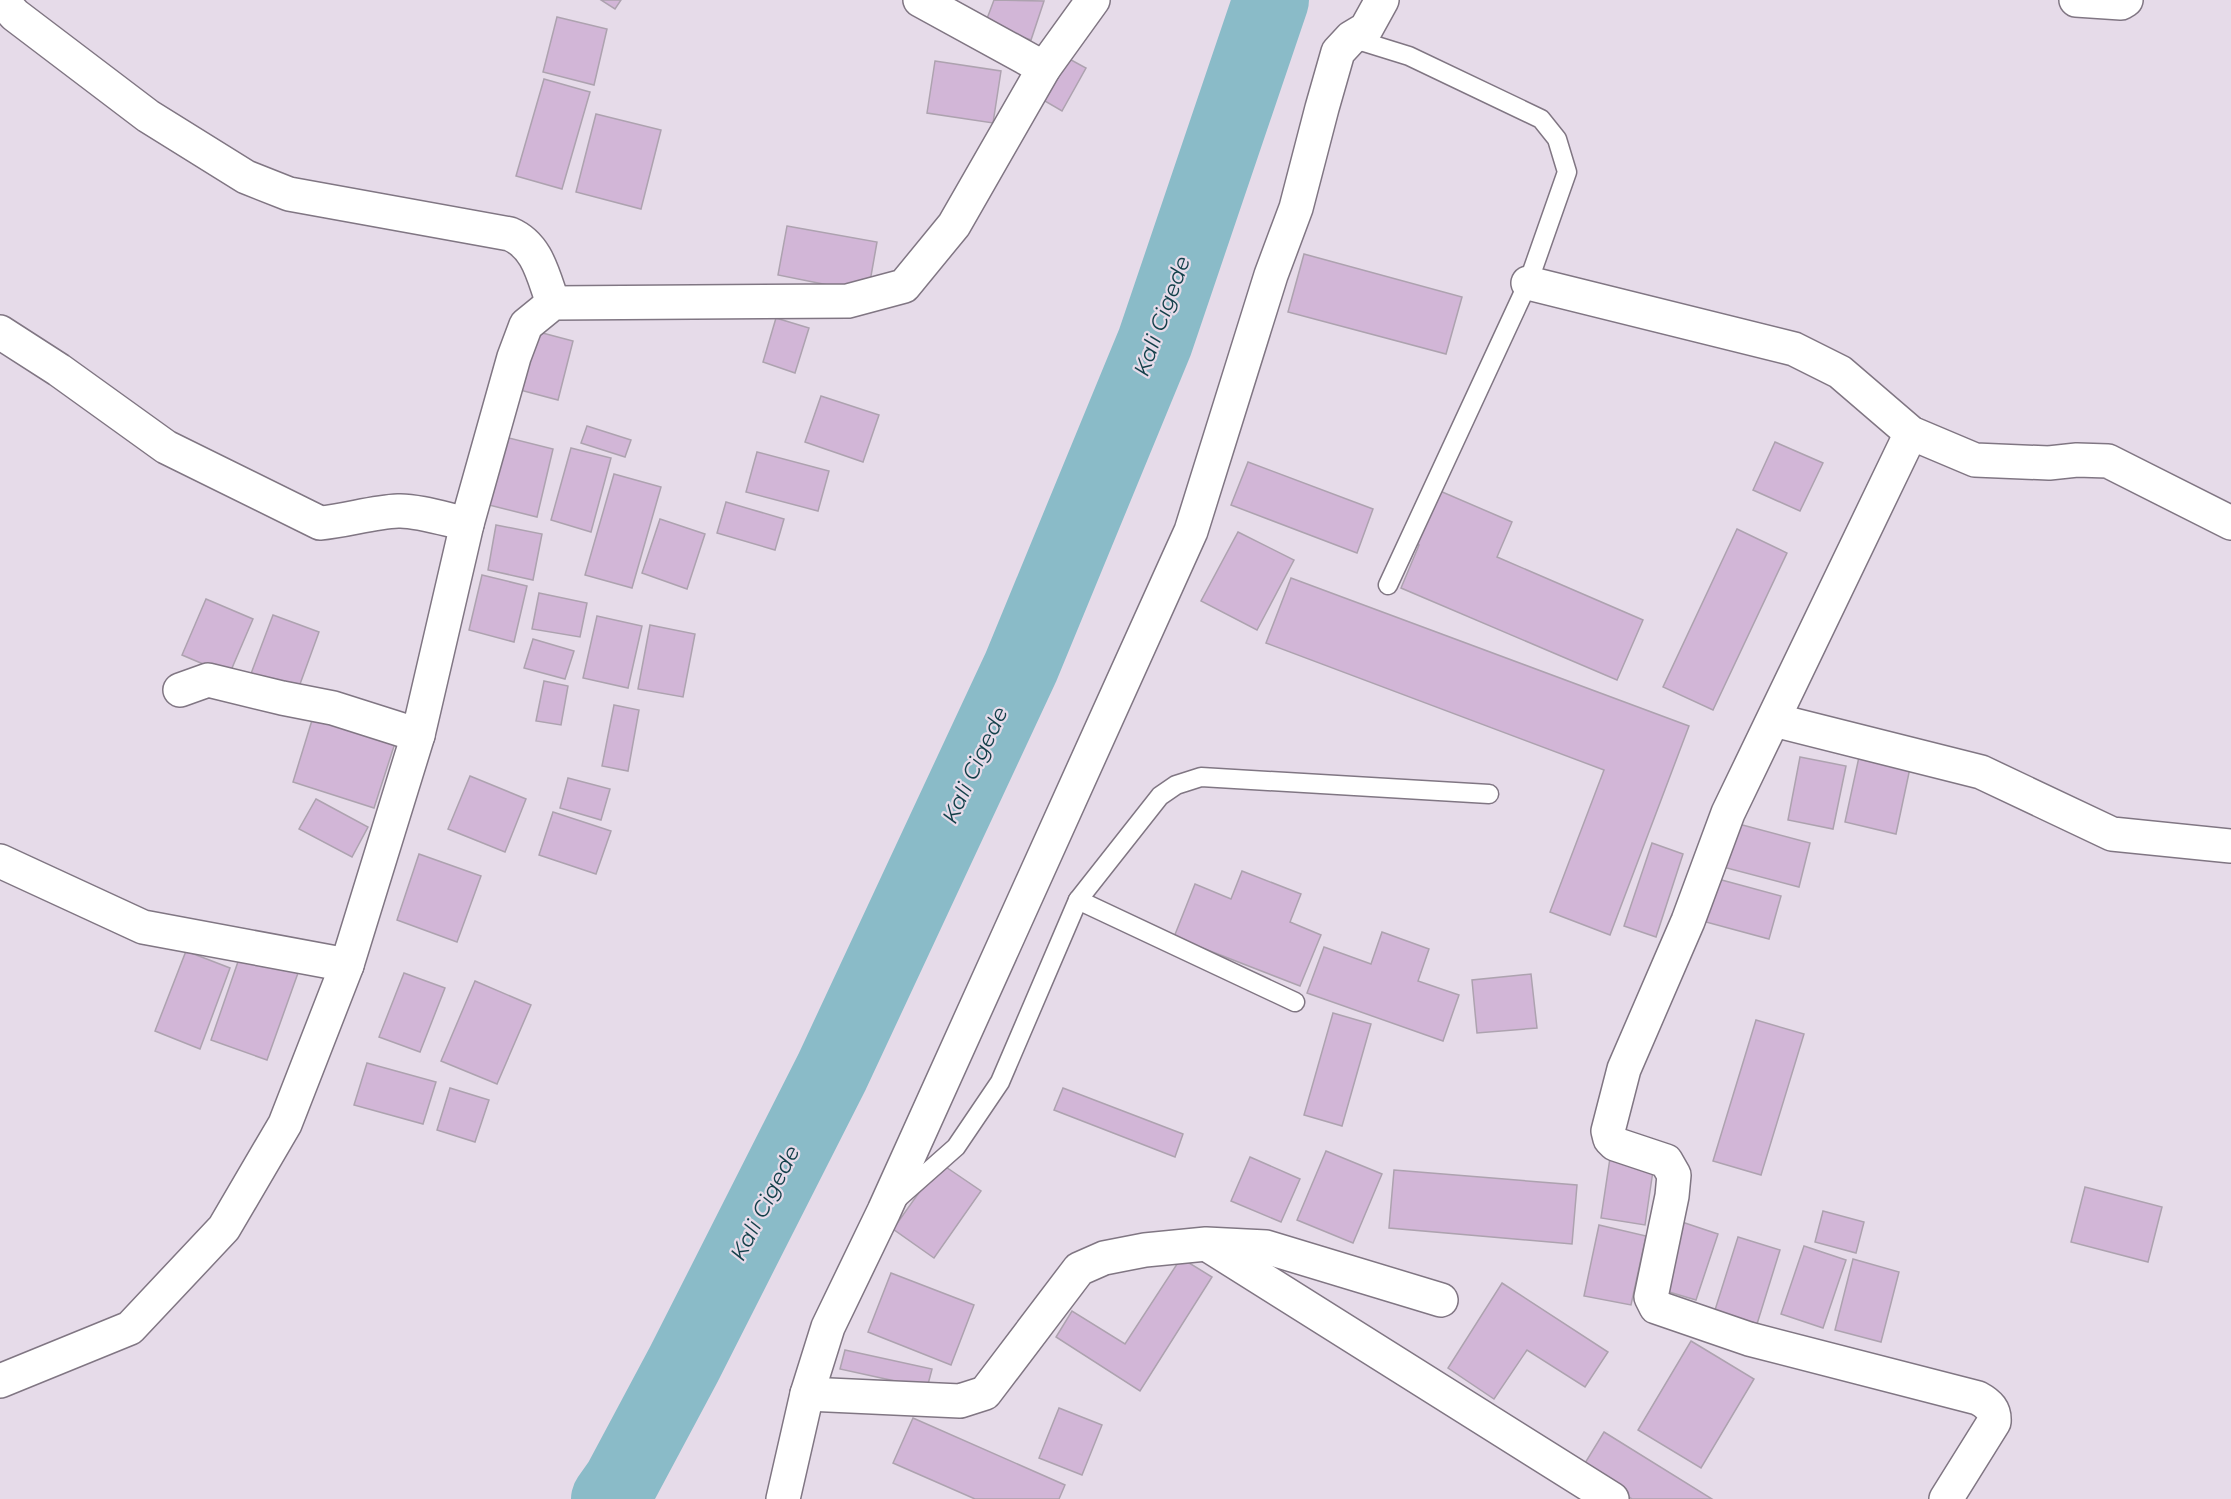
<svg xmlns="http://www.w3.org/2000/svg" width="2231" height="1499" font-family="Montserrat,sans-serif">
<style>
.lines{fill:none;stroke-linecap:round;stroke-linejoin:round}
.river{stroke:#8abbc8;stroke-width:76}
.building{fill:#d2b6d7;stroke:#ada2af;stroke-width:1.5}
.lane-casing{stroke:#807683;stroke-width:21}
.street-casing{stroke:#807683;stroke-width:36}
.lane{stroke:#fff;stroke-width:18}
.street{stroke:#fff;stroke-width:33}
.labels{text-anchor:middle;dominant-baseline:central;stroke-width:4.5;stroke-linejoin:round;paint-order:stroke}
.water-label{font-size:22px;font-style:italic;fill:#123f49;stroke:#e6dbe9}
</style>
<rect width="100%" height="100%" fill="#e6dbe9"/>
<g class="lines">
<path class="river" d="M609 1499 621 1482 684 1364 832 1072 1021 667 1155 342 1271 0"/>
</g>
<g class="building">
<path d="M601 0H621L615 9Z"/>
<path d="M994 0 1044 1 1031 40 985 24Z"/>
<path d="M557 17 607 29 594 85 543 72Z"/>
<path d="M1062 55 1086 68 1062 111 1038 97Z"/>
<path d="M935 61 1001 71 993 123 927 113Z"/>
<path d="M544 79 590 92 562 189 516 176Z"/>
<path d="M596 114 661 130 641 209 576 192Z"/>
<path d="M787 226 877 242 868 293 778 275Z"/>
<path d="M1304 254 1462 297 1446 354 1288 312Z"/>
<path d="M776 318 809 328 795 373 763 362Z"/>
<path d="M535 331 573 341 558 400 520 390Z"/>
<path d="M821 396 879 415 863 462 805 442Z"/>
<path d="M587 426 631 440 625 457 581 443Z"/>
<path d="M501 436 553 449 537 517 485 504Z"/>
<path d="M1775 442 1823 463 1800 511 1753 490Z"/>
<path d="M571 448 611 458 591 532 551 520Z"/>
<path d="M757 452 829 471 818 511 746 492Z"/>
<path d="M1248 462 1373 509 1357 553 1231 505Z"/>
<path d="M614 474 661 487 632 588 585 575Z"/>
<path d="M1433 488 1512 522 1497 557 1643 620 1617 680 1401 588 1419 545 1411 542Z"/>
<path d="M726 502 784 519 775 550 717 533Z"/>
<path d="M660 519 705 534 687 589 642 573Z"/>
<path d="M496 525 542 534 533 580 488 570Z"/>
<path d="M1737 529 1787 553 1713 710 1663 687Z"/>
<path d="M1238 532 1294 560 1257 630 1201 601Z"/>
<path d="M482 575 527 586 514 642 469 630Z"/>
<path d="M1291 578 1689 726 1610 935 1550 912 1604 770 1266 643Z"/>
<path d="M539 593 587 603 580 637 532 629Z"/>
<path d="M206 599 253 619 229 675 182 655Z"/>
<path d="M273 615 319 632 296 695 249 679Z"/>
<path d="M597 616 642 626 628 688 583 678Z"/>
<path d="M650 625 695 634 683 697 638 689Z"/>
<path d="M533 639 574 651 565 679 524 668Z"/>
<path d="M544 681 568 686 561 725 536 721Z"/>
<path d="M614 705 639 710 628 771 602 766Z"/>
<path d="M313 717 395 743 374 808 293 782Z"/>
<path d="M1800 757 1846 766 1833 829 1788 820Z"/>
<path d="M1859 757 1910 768 1896 834 1845 822Z"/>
<path d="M470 776 526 799 505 852 448 829Z"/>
<path d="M568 778 610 789 601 820 560 808Z"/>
<path d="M316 799 368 827 352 857 299 829Z"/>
<path d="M553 812 611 831 596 874 539 855Z"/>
<path d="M1735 823 1810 843 1799 887 1723 867Z"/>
<path d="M1652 843 1683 854 1656 937 1624 926Z"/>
<path d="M419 854 481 876 457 942 397 920Z"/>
<path d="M1242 871 1301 894 1290 922 1321 935 1300 986 1174 937 1195 884 1231 899Z"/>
<path d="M1718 879 1781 896 1769 939 1706 922Z"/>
<path d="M1382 932 1429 949 1418 981 1459 995 1443 1041 1307 993 1324 947 1371 964Z"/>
<path d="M186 951 230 968 200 1049 155 1031Z"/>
<path d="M241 953 298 973 267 1060 211 1040Z"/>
<path d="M404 973 445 988 420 1052 379 1037Z"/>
<path d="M1531 974 1537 1028 1477 1033 1472 980Z"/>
<path d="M475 981 531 1005 497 1084 441 1061Z"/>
<path d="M1333 1013 1371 1024 1342 1126 1304 1115Z"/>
<path d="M1756 1020 1804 1034 1761 1175 1713 1161Z"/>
<path d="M367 1063 436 1082 423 1124 354 1105Z"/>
<path d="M450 1088 489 1100 475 1142 437 1130Z"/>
<path d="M1063 1088 1183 1134 1175 1157 1054 1110Z"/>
<path d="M1326 1151 1382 1174 1353 1243 1297 1220Z"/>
<path d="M1250 1157 1300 1179 1281 1222 1231 1201Z"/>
<path d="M1610 1158 1654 1164 1645 1225 1601 1218Z"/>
<path d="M940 1163 981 1191 934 1258 893 1229Z"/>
<path d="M1394 1170 1577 1185 1572 1244 1389 1228Z"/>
<path d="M2085 1187 2162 1207 2148 1262 2071 1242Z"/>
<path d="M1823 1211 1864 1222 1856 1253 1815 1242Z"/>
<path d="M1682 1222 1718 1234 1696 1300 1659 1289Z"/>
<path d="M1599 1225 1646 1236 1631 1305 1584 1296Z"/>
<path d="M1738 1237 1780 1250 1757 1324 1715 1310Z"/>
<path d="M1804 1246 1846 1260 1823 1328 1781 1314Z"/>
<path d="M1181 1258 1212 1277 1140 1391 1056 1337 1072 1311 1125 1344Z"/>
<path d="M1853 1259 1899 1272 1881 1342 1835 1330Z"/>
<path d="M891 1273 974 1305 951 1365 868 1332Z"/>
<path d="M1502 1283 1608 1352 1585 1387 1527 1350 1494 1399 1448 1368Z"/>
<path d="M1691 1341 1754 1379 1701 1468 1638 1430Z"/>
<path d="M845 1350 932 1369 927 1388 840 1369Z"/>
<path d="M1059 1408 1102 1425 1082 1475 1039 1458Z"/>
<path d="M913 1418 1065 1485 1059 1499H975L893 1463Z"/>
<path d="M1604 1432 1712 1499H1632L1582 1468Z"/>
</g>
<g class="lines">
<g class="lane-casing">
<g id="lane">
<path d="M1351 38 1409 56 1541 119 1557 139 1567 172 1528 283 1388 585"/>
<path d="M1078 900 1295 1002"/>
<path d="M896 1200 956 1147 1000 1082 1078 900 1160 796 1176 785 1201 777 1489 794"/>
</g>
</g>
<g class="street-casing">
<g id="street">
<path d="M1 0 15 15 148 116 246 177 289 194 510 234C538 246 543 276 553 303"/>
<path d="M920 0 1044 68"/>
<path d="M2076 0 2121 3 2126 0"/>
<path d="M1528 283 1794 349 1840 372 1911 433 1975 460 2049 463 2077 460 2108 461 2231 523"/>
<path d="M0 332 59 370 166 447 320 523C346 521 372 512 398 511 416 510 448 520 467 524"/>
<path d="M1911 433 1728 813 1688 921 1624 1069 1608 1131 1610 1139 1615 1144 1666 1161 1674 1175 1672 1196 1651 1297 1656 1307 1749 1339 1978 1398C1989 1404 1995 1410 1994 1422L1946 1499"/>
<path d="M180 690 208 680 282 698 333 708 418 735"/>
<path d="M1774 720 1981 772 2112 834 2231 846"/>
<path d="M0 861 143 927 347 965"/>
<path d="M1208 1245 1612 1499"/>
<path d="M0 1381 130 1328 224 1228 285 1124 347 965 418 735 467 524 514 357 526 325 553 303 848 301 904 286 954 225 1044 68 1093 0"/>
<path d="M807 1394 960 1401 985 1393 1079 1269 1104 1258 1145 1250 1206 1244 1266 1247 1441 1300"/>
<path d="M783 1499 807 1394 828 1327 884 1211 1191 531 1271 275 1296 208 1322 108 1338 52 1351 38 1366 29 1382 0"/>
</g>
</g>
<use href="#lane" class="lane"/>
<use href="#street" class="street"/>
</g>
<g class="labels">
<g class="water-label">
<text transform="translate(1162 316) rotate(-70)">Kali Cigede</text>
<text transform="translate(975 765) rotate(-65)">Kali Cigede</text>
<text transform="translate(765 1203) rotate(-63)">Kali Cigede</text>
</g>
</g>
</svg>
